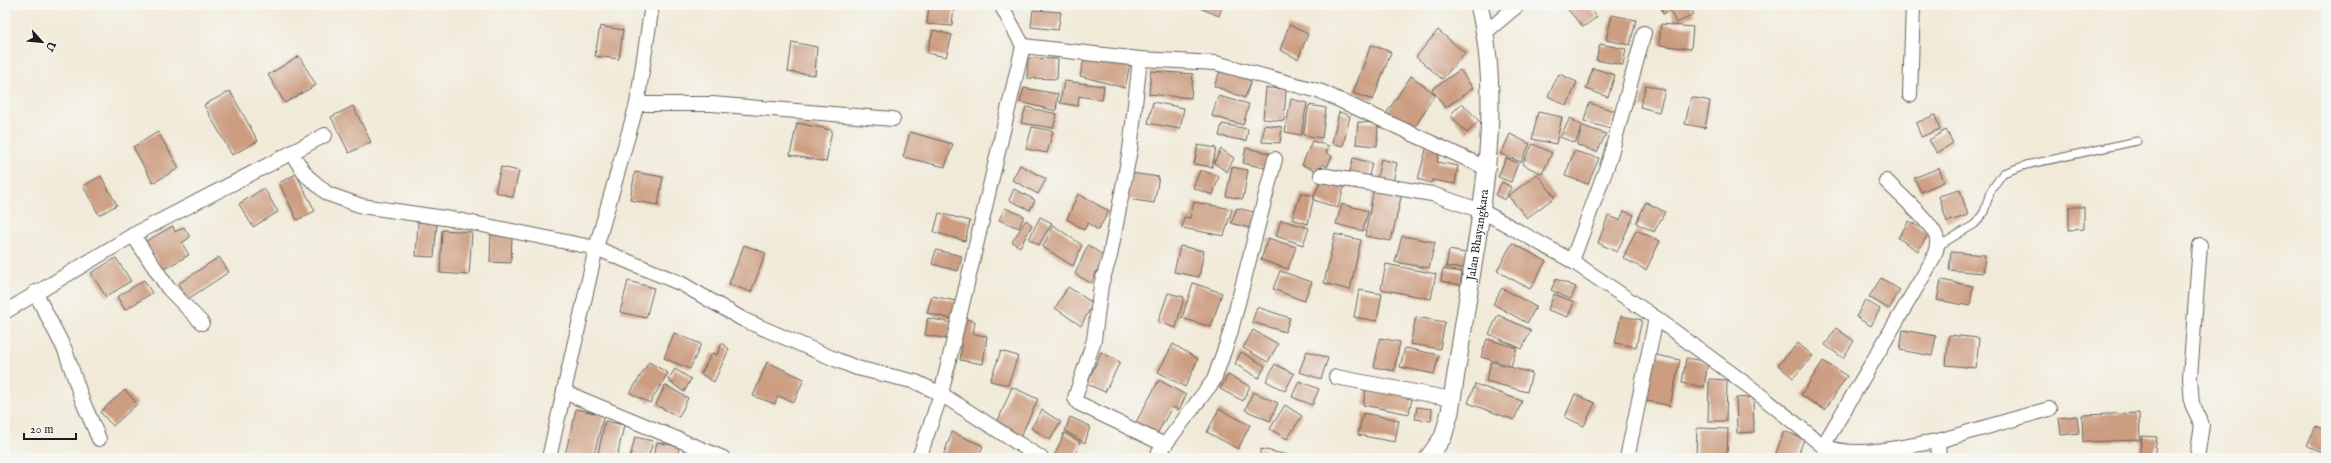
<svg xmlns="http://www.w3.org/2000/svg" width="2331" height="463" font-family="'IM FELL English',serif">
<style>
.building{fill:#cc9d81}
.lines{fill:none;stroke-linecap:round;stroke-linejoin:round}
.service-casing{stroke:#67645e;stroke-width:9}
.minor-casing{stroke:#67645e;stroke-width:16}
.tertiary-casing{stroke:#67645e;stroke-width:19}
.service{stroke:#fff;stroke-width:7}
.minor{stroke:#fff;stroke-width:14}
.tertiary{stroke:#fff;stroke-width:17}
.labels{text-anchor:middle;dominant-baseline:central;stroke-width:3;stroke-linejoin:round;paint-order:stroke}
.street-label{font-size:12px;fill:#1c1c1c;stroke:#f6f6f2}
</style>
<rect width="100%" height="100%" fill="#f6f6f2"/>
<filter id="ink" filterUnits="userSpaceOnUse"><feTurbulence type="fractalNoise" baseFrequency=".025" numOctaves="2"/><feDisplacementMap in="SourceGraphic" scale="8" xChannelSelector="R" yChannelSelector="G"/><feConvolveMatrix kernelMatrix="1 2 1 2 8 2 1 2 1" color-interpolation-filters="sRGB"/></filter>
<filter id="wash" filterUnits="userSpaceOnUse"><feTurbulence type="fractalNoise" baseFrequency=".012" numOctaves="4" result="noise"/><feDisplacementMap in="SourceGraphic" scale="16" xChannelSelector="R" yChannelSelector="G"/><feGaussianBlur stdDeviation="0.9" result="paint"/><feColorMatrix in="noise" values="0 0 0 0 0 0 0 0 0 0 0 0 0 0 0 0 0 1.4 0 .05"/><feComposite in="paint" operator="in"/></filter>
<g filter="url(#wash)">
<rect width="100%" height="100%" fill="#f1ead8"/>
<g id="blocks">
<g class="building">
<path d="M929 5H954L952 26 927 24Z"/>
<path d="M1201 5H1223L1219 16 1200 8Z"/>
<path d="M1564 5H1588L1597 17 1583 27Z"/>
<path d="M1660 5H1690L1694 15 1676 23 1670 10 1663 14Z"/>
<path d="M1033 10 1061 12 1058 30 1031 27Z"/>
<path d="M1612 15 1636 20 1630 45 1606 40Z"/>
<path d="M1661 24 1693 27 1691 49 1659 45Z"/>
<path d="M1289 25 1308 34 1298 59 1280 50Z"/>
<path d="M600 26 623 30 619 59 595 56Z"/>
<path d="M933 30 952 35 946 57 927 53Z"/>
<path d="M1438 30 1465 53 1442 79 1416 57Z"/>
<path d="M792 42 817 47 815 75 788 72Z"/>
<path d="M1600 44 1626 49 1623 65 1596 60Z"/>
<path d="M1371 45 1391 52 1373 100 1353 93Z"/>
<path d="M1085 55 1130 64 1125 88 1080 76Z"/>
<path d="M299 56 316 85 285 103 268 75Z"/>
<path d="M1028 58 1058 59 1057 79 1027 78Z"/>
<path d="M1593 68 1615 75 1608 97 1586 89Z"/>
<path d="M1221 69 1251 81 1245 98 1214 86Z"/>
<path d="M1460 70 1473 88 1445 108 1432 89Z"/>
<path d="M1151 71 1193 74 1191 98 1149 94Z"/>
<path d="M1559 74 1577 82 1567 106 1548 96Z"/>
<path d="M1411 76 1435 94 1414 129 1386 114Z"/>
<path d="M1064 81 1104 86 1102 100 1079 96 1078 106 1060 103Z"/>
<path d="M1646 85 1665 90 1659 112 1640 107Z"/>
<path d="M1024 88 1058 94 1056 111 1020 102Z"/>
<path d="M1266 88 1286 89 1284 121 1263 119Z"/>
<path d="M230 91 258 141 232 155 204 105Z"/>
<path d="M1218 96 1249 104 1243 125 1212 116Z"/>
<path d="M1691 97 1710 101 1705 128 1685 124Z"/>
<path d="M1291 99 1307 103 1301 135 1285 132Z"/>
<path d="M1153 102 1184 108 1180 129 1148 123Z"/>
<path d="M1462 103 1479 121 1467 133 1450 115Z"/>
<path d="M1589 103 1615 111 1610 129 1584 121Z"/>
<path d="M1309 105 1326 108 1322 138 1303 135Z"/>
<path d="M353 106 371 142 349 153 331 117Z"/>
<path d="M1026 107 1057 114 1053 128 1021 123Z"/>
<path d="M1339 112 1350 116 1343 146 1332 143Z"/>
<path d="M1538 112 1562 117 1556 144 1532 139Z"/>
<path d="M1935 115 1940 129 1921 137 1916 123Z"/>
<path d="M1570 118 1583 126 1606 134 1597 152 1577 145 1582 127 1575 143 1560 137Z"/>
<path d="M1358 122 1378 123 1377 146 1356 144Z"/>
<path d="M797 123 832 130 826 162 790 155Z"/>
<path d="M1222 124 1248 129 1246 141 1219 136Z"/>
<path d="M1264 125 1282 127 1280 143 1262 142Z"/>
<path d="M1032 127 1053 131 1047 153 1026 149Z"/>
<path d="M1946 130 1953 143 1937 153 1929 140Z"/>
<path d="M158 132 179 168 153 183 133 147Z"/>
<path d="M910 132 953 144 945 167 903 157Z"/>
<path d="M1510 134 1530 144 1521 162 1501 154Z"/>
<path d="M1312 141 1329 146 1326 153 1332 156 1327 167 1322 164 1319 172 1302 165Z"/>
<path d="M1533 144 1552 153 1542 174 1522 164Z"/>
<path d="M1198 145 1216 148 1212 167 1194 164Z"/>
<path d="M1427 146 1440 150 1437 162 1458 166 1455 184 1432 180 1431 183 1418 179Z"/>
<path d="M1246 148 1269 153 1265 168 1243 163Z"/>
<path d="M1221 149 1234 158 1227 172 1214 163Z"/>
<path d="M1574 151 1599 158 1588 184 1565 176Z"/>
<path d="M1353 158 1372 163 1367 184 1348 179Z"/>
<path d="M1506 158 1518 163 1511 182 1498 177Z"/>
<path d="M1381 159 1397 163 1393 182 1377 178Z"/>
<path d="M1020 165 1046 179 1038 194 1012 180Z"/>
<path d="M501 167 519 171 513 197 495 192Z"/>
<path d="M1232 167 1248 170 1243 199 1226 196Z"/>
<path d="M1939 168 1944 182 1921 192 1914 178Z"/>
<path d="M1200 170 1219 176 1213 195 1193 188Z"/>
<path d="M635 172 663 177 658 205 630 200Z"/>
<path d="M1131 173 1159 177 1154 203 1127 199Z"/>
<path d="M296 174 315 211 297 220 279 183Z"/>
<path d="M1537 174 1555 197 1527 218 1508 196Z"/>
<path d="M101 176 117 205 99 215 83 186Z"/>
<path d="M1321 180 1344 187 1338 208 1314 200V196L1308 224 1292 219 1301 193 1314 196Z"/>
<path d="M1502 182 1511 187 1505 200 1495 195Z"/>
<path d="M264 188 278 212 253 227 239 204Z"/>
<path d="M1374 188 1402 193 1391 241 1365 236Z"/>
<path d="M1014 189 1035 200 1030 210 1009 200Z"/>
<path d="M1960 190 1968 215 1947 222 1939 196Z"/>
<path d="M1078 194 1109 211 1098 230 1088 223 1084 230 1067 219Z"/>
<path d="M1194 202 1232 209 1224 236 1182 228 1184 217 1190 218Z"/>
<path d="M1646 202 1665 212 1654 232 1636 223Z"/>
<path d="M1342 204 1368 211 1363 231 1336 224Z"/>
<path d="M2069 207H2084V229L2069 230Z"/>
<path d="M1005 208 1024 216 1019 228 999 220Z"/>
<path d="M1237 208 1257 213 1253 229 1231 223Z"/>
<path d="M1624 211 1634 215 1617 252 1598 243 1608 216 1620 220Z"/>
<path d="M939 213 970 221 965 241 934 232Z"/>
<path d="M1040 217 1052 223 1039 245 1029 239Z"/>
<path d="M1026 220 1032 225 1020 247 1012 242Z"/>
<path d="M1281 220 1309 228 1303 245 1276 236Z"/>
<path d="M1909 221 1929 233 1918 251 1898 238Z"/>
<path d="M418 222 437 224 434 257 416 256Z"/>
<path d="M1053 225 1082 245 1073 266 1043 247Z"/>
<path d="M173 226 175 232 184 227 190 237 182 243 189 255 162 270 146 241Z"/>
<path d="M442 230 472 232 469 275 440 273Z"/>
<path d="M1636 230 1660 241 1646 270 1623 258Z"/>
<path d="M491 233 512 234 511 263 490 262Z"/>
<path d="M1335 234 1361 240 1350 290 1324 283Z"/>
<path d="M1402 236 1435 242 1429 268 1395 262Z"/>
<path d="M1268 238 1296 247 1288 269 1261 260Z"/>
<path d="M1512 243 1546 261 1530 289 1497 271Z"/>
<path d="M744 245 766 253 751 292 729 284Z"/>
<path d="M1088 245 1104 256 1091 283 1075 274Z"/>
<path d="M1180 246 1204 251 1199 277 1174 272Z"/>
<path d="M936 250 962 256 958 271 932 264Z"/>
<path d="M1449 250 1466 253 1464 268 1446 267Z"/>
<path d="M1951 252 1985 255 1983 273 1949 270Z"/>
<path d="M219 257 229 272 188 299 178 284Z"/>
<path d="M116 258 131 281 106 297 91 273Z"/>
<path d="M1386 264 1436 274 1431 299 1381 289Z"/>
<path d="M1443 269 1462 272 1460 285 1441 281Z"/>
<path d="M1280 271 1312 282 1304 301 1273 289Z"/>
<path d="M1881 278 1900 290 1889 309 1869 297Z"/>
<path d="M1556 279 1576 287 1571 299 1551 290Z"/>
<path d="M144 280 152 293 125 310 117 297Z"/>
<path d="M1941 280 1973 286 1970 306 1937 300Z"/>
<path d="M628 281 654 288 646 318 620 312Z"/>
<path d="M1193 283 1222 293 1211 327 1182 318Z"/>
<path d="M1068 287 1093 303 1081 326 1055 308Z"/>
<path d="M1502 288 1536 307 1527 323 1493 304Z"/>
<path d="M1359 290 1382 294 1377 321 1354 317Z"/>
<path d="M1168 293 1184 297 1176 328 1158 322Z"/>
<path d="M1554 294 1574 302 1568 317 1548 310Z"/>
<path d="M932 296 956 301 952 319 927 313Z"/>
<path d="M1865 300 1880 309 1871 326 1856 317Z"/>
<path d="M1257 307 1290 318 1285 332 1252 322Z"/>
<path d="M1498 315 1531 330 1522 349 1489 334Z"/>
<path d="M1621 316 1642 320 1636 347 1615 343Z"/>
<path d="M1416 317 1445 322 1440 349 1410 344Z"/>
<path d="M928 318 951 323 948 339 925 335Z"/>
<path d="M963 319 975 321 973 334 987 336 983 364 960 360 962 345 959 344Z"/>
<path d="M1836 328 1854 341 1843 358 1825 345Z"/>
<path d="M1253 330 1278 344 1268 362 1243 348Z"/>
<path d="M1903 330 1936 336 1932 356 1900 350Z"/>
<path d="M674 333 701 344 690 369 664 358Z"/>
<path d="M1949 335 1979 338 1976 368 1946 365Z"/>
<path d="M1380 338 1400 342 1394 371 1374 367Z"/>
<path d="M1487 339 1517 348 1511 366 1481 357Z"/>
<path d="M722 343 729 349 714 382 701 374 712 353 717 355Z"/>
<path d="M1798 343 1813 356 1793 378 1778 365Z"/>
<path d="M1173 344 1198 359 1185 387 1158 372Z"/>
<path d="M1405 348 1439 355 1434 374 1400 367Z"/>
<path d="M1001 351 1018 356 1008 385 990 381Z"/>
<path d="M1307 351 1328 358 1321 379 1299 372Z"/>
<path d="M1101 352 1120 362 1105 392 1087 384Z"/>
<path d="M1241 352 1265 366 1259 378 1235 364Z"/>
<path d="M1652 354 1680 360 1670 406 1643 400Z"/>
<path d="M1686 358 1708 362 1704 387 1682 383Z"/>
<path d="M1823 361 1847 376 1825 410 1801 395Z"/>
<path d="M649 362 668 373 650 403 630 393Z"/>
<path d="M767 362 804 379 794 402 778 396 775 404 753 396Z"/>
<path d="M1491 362 1532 373 1527 392 1486 381Z"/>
<path d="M1275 364 1294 374 1285 391 1266 381Z"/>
<path d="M675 369 691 379 684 392 668 380Z"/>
<path d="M1228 375 1250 386 1243 401 1220 389Z"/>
<path d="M1709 379 1727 380 1726 421H1708Z"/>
<path d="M1159 380 1186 395 1179 410 1172 407 1157 434 1135 424Z"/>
<path d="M1299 381 1319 389 1312 405 1292 397Z"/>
<path d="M1475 384 1522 401 1514 420 1468 403Z"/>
<path d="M665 385 688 398 679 417 656 405Z"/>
<path d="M1367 385 1413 393 1409 414 1363 405Z"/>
<path d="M1012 387 1038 399 1020 438 997 423Z"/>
<path d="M125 390 137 404 113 426 100 412Z"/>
<path d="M1253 392 1278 403 1270 421 1245 410Z"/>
<path d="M1575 394 1595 403 1584 426 1565 417Z"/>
<path d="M1753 397 1754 432 1737 433 1736 398Z"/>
<path d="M1285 405 1302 416 1287 439 1270 429Z"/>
<path d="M1417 407 1432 409 1431 421 1415 419Z"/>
<path d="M576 409 604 415 593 458H578L565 455Z"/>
<path d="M1219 409 1250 425 1238 449 1207 432Z"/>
<path d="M1042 410 1061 422 1050 440 1031 428Z"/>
<path d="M1363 413 1399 420 1395 442 1358 435Z"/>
<path d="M2139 413 2140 440 2083 442 2082 415Z"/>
<path d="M2077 416 2079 433 2061 435 2059 418Z"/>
<path d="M1070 417 1090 426 1085 443 1065 431Z"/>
<path d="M605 421 624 425 617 458H597Z"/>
<path d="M2316 426 2326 431V448L2323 454 2307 445Z"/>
<path d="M1697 428 1728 429 1727 458H1696Z"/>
<path d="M1784 431 1804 439 1797 458H1781L1775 456Z"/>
<path d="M952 432 983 446 978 458H948L943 456Z"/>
<path d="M1064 433 1080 442 1074 458 1054 457Z"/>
<path d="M2142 436 2157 437 2154 458H2139Z"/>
<path d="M635 437 653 441 648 458H630Z"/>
<path d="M657 442 679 447 677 458H653Z"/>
<path d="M1261 449 1288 455V458H1259Z"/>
<path d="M2310 453 2319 458H2307Z"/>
</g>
</g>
</g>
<g filter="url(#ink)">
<use href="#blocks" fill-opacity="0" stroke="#67645e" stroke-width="1"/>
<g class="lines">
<g class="service-casing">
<path id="service" d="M1937 247 1975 224 1984 212 1990 192 2003 173 2026 165 2137 141"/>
</g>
<g class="minor-casing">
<g id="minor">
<path d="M1486 32 1518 5"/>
<path d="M1023 46 1140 59 1216 63 1322 92 1486 168"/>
<path d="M1140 59 1130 150 1110 256 1101 285 1094 340 1075 398 1078 403 1165 445"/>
<path d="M1910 95 1913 5"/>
<path d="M637 104H712L893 119"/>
<path d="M291 153 325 135"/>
<path d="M1321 175 1432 194 1482 211 1572 261 1656 318 1754 390 1823 446C1859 460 1901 446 1938 441L1939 458"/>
<path d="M133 235 168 288 202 323"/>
<path d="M1572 261 1609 161 1644 33"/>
<path d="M35 292 65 350 83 402 99 439"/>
<path d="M5 312 133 235 291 153 307 176 328 194 362 206 458 220 596 248 682 284 744 320 837 360 857 368 916 382 941 394 1041 458"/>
<path d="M1336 377 1452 399"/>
<path d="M564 392 723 458"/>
<path d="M1938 441 2049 409"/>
<path d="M1823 446 1932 261C1935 254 1938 247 1937 240 1937 227 1897 192 1886 181"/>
<path d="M549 458 596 248 637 104 652 5"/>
<path d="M919 458 941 394 1023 46 1001 5"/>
<path d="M1155 458 1214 380 1230 334 1275 159"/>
<path d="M1627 458 1656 318"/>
<path d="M2197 458 2202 425 2192 404 2190 377 2200 245"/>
</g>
</g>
<g class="tertiary-casing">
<g id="tertiary">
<path id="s1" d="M1428 458 1443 437 1450 412C1458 363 1465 314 1473 265 1487 180 1500 89 1479 5"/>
</g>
</g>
<use href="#service" class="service"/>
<use href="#minor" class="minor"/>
<use href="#tertiary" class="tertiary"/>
</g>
</g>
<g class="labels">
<g class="street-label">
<text stroke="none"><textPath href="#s1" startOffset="231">Jalan Bhayangkara</textPath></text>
</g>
</g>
<rect width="2331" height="463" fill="none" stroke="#f6f6f2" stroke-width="20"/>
<g transform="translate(42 42) rotate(117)" stroke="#f6f6f2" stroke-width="3" paint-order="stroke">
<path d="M0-3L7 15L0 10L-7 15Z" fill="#1c1c1c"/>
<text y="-6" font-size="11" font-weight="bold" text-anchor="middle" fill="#1c1c1c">U</text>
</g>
<path d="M24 433v6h52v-6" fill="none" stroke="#1c1c1c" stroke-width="2"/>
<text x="30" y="433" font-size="12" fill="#1c1c1c" stroke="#f6f6f2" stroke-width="3" paint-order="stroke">20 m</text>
</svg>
